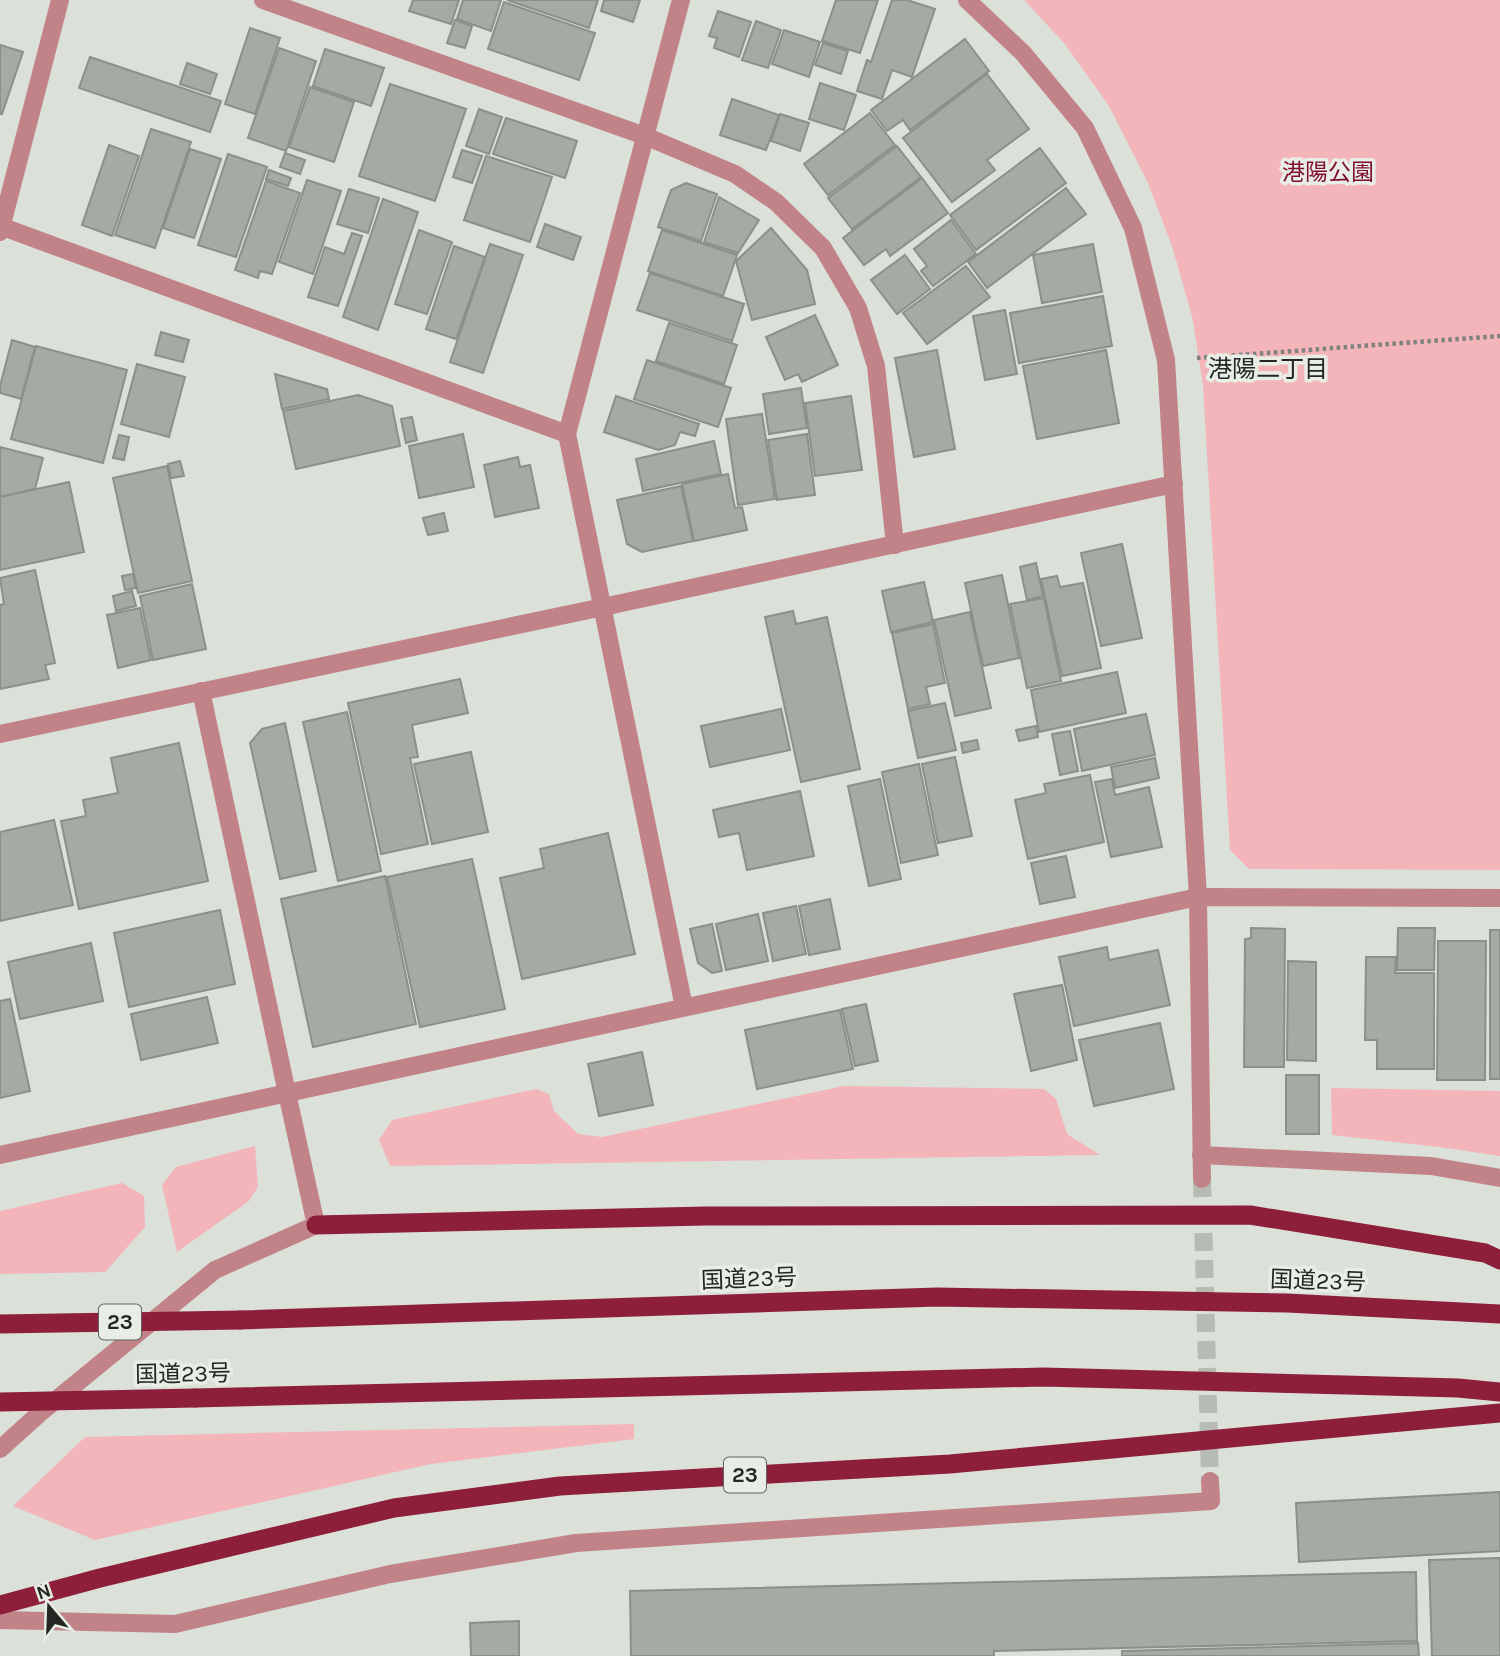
<svg xmlns="http://www.w3.org/2000/svg" width="1500" height="1656" font-family="Karla,'Noto Sans JP',sans-serif">
<style>
.green{fill:#f3b4ba}
.building{fill:#a5aaa2;stroke:#8b9088;stroke-width:2}
.lines{fill:none;stroke-linecap:round;stroke-linejoin:round}
.minor-tunnel{stroke:#b6bbb4;stroke-width:18;stroke-dasharray:18 9;stroke-linecap:butt}
.path{stroke:#7e817c;stroke-width:4.5;stroke-dasharray:3.5 3.5;stroke-linecap:butt}
.minor{stroke:#c18288;stroke-width:18}
.tertiary{stroke:#c18288;stroke-width:18}
.trunk{stroke:#8d1f3a;stroke-width:19}
.trunk-bridge{stroke:#8d1f3a;stroke-width:19}
.labels{text-anchor:middle;dominant-baseline:central;stroke-width:7;stroke-linejoin:round;paint-order:stroke}
.shield{fill:#e8ede5;stroke:#5f625d;stroke-width:2}
.shield-label{font-size:21px;font-weight:bold;fill:#242623}
.park-label{font-size:23px;fill:#800e2f;stroke:#e8ede5}
.street-label{font-size:23px;fill:#242623;stroke:#e8ede5}
.neighbourhood-label{font-size:24px;fill:#242623;stroke:#e8ede5}
</style>
<rect width="100%" height="100%" fill="#dbe0d8"/>
<g class="green">
<path d="M1024 0H1500V870L1249 869 1230 850 1203 385 1192 316 1172 246 1148 183 1109 106 1065 44Z"/>
<path d="M844 1086 1044 1089 1056 1099 1067 1134 1100 1155 390 1166 379 1140 392 1120 536 1089 549 1094 554 1111 578 1134 602 1137Z"/>
<path d="M1331 1088 1500 1091V1156L1439 1147 1332 1135Z"/>
<path d="M255 1146 258 1187 249 1201 177 1252 162 1185 176 1167Z"/>
<path d="M122 1183 144 1196 145 1227 105 1272 0 1274V1211Z"/>
<path d="M634 1424V1439L431 1464 95 1540 13 1506 85 1437Z"/>
</g>
<g class="building">
<path d="M413 0H459L451 24 409 11Z"/>
<path d="M463 0H501L491 31 457 19Z"/>
<path d="M507 0H598L589 28Z"/>
<path d="M604 0H640L633 22 601 11Z"/>
<path d="M836 0H878L860 53 822 41Z"/>
<path d="M892 0H907L935 9 912 77 892 70 882 99 857 91 867 60 871 62Z"/>
<path d="M504 2 595 33 579 80 488 49Z"/>
<path d="M718 11 751 22 739 57 714 48 717 38 709 36Z"/>
<path d="M455 20 472 26 465 48 447 43Z"/>
<path d="M756 21 781 30 768 68 742 60Z"/>
<path d="M250 28 280 38 255 114 225 104Z"/>
<path d="M784 30 820 42 809 77 772 64Z"/>
<path d="M965 39 989 71 910 130 903 120 887 131 871 110Z"/>
<path d="M823 43 848 51 841 74 815 65Z"/>
<path d="M0 45 23 52 2 114H0Z"/>
<path d="M279 48 316 61 286 151 248 138Z"/>
<path d="M325 49 384 68 371 106 313 86Z"/>
<path d="M90 57 221 101 210 132 79 88Z"/>
<path d="M187 63 217 74 210 94 180 84Z"/>
<path d="M987 74 1029 129 987 160 995 170 952 202 903 138Z"/>
<path d="M820 83 856 95 844 130 809 119Z"/>
<path d="M390 84 466 109 435 201 359 176Z"/>
<path d="M310 87 354 102 334 162 289 147Z"/>
<path d="M732 99 779 115 766 150 720 135Z"/>
<path d="M479 109 502 117 489 154 466 146Z"/>
<path d="M870 113 895 145 828 195 804 164Z"/>
<path d="M780 114 809 123 800 151 771 141Z"/>
<path d="M506 118 577 141 565 178 493 154Z"/>
<path d="M151 129 191 142 155 248 115 235Z"/>
<path d="M109 145 139 156 112 236 82 225Z"/>
<path d="M897 146 921 177 852 229 828 198Z"/>
<path d="M1040 148 1066 183 976 250 950 215Z"/>
<path d="M190 149 221 159 194 238 163 228Z"/>
<path d="M462 150 482 156 472 183 453 177Z"/>
<path d="M285 153 305 160 300 174 280 167Z"/>
<path d="M228 154 267 167 236 257 198 245Z"/>
<path d="M486 156 552 177 530 242 464 220Z"/>
<path d="M269 170 291 178 288 186 266 179Z"/>
<path d="M922 178 948 213 890 256 886 249 864 265 843 238Z"/>
<path d="M307 180 341 191 313 274 279 262Z"/>
<path d="M266 181 300 193 272 274 260 271 258 278 235 270Z"/>
<path d="M686 183 717 194 701 241 658 227 671 190Z"/>
<path d="M1066 188 1086 214 987 288 968 262Z"/>
<path d="M349 189 379 198 368 233 337 224Z"/>
<path d="M719 197 759 220 738 253 704 242Z"/>
<path d="M383 199 418 212 378 330 343 317Z"/>
<path d="M951 220 976 254 933 286 921 271 927 266 914 249Z"/>
<path d="M545 224 581 237 573 260 537 247Z"/>
<path d="M771 228 807 270 815 304 752 320 736 261Z"/>
<path d="M419 230 452 242 427 314 395 304Z"/>
<path d="M662 230 737 255 723 296 648 271Z"/>
<path d="M352 233 362 236 338 306 308 297 325 247 344 254Z"/>
<path d="M490 244 523 255 483 373 450 362Z"/>
<path d="M1093 244 1102 292 1042 303 1033 255Z"/>
<path d="M454 246 485 257 456 339 426 329Z"/>
<path d="M905 255 930 289 897 314 871 280Z"/>
<path d="M966 266 990 297 927 344 903 313Z"/>
<path d="M650 273 744 304 732 341 637 310Z"/>
<path d="M1103 296 1112 346 1019 363 1010 313Z"/>
<path d="M1005 310 1017 374 985 380 973 316Z"/>
<path d="M815 315 838 365 802 382 798 374 785 380 766 337Z"/>
<path d="M669 323 737 345 724 384 656 361Z"/>
<path d="M161 332 189 340 183 362 155 355Z"/>
<path d="M12 340 35 347 21 399 0 393V386Z"/>
<path d="M36 346 127 370 103 463 11 439Z"/>
<path d="M937 350 955 449 914 457 895 358Z"/>
<path d="M1106 350 1119 423 1037 439 1023 366Z"/>
<path d="M647 360 731 388 718 427 634 399Z"/>
<path d="M137 364 185 377 169 437 121 424Z"/>
<path d="M275 374 327 389 329 399 282 409Z"/>
<path d="M801 388 807 428 769 434 763 394Z"/>
<path d="M358 395 392 406 400 446 296 469 283 411Z"/>
<path d="M616 396 699 424 695 436 680 432 675 445 658 450 604 432Z"/>
<path d="M851 396 862 470 815 476 805 403Z"/>
<path d="M762 414 775 499 738 505 726 419Z"/>
<path d="M412 417 417 440 406 443 401 419Z"/>
<path d="M463 434 474 487 419 498 409 446Z"/>
<path d="M807 434 815 495 777 500 768 440Z"/>
<path d="M119 435 129 437 124 460 113 458Z"/>
<path d="M714 441 721 474 643 491 636 459Z"/>
<path d="M0 447 43 458 35 489 0 497Z"/>
<path d="M518 457 520 467 530 465 539 508 495 517 484 465Z"/>
<path d="M180 461 184 476 171 478 168 464Z"/>
<path d="M167 466 192 581 138 593 113 478Z"/>
<path d="M728 474 735 508 742 507 747 530 694 541 682 484Z"/>
<path d="M69 482 84 552 0 570V497Z"/>
<path d="M681 486 693 541 642 552 627 544 617 500Z"/>
<path d="M444 513 448 531 428 535 423 518Z"/>
<path d="M1122 544 1142 638 1101 646 1081 553Z"/>
<path d="M1036 563 1043 596 1027 600 1020 567Z"/>
<path d="M35 570 55 663 45 665 49 679 0 689V605L4 604 0 578Z"/>
<path d="M133 574 136 588 125 590 122 576Z"/>
<path d="M1002 575 1019 658 983 666 965 583Z"/>
<path d="M1057 576 1060 587 1083 583 1101 668 1062 676 1041 579Z"/>
<path d="M924 582 933 622 891 632 882 591Z"/>
<path d="M192 584 206 649 153 660 140 596Z"/>
<path d="M132 591 136 606 116 611 113 596Z"/>
<path d="M1044 598 1061 681 1027 688 1010 604Z"/>
<path d="M140 608 151 660 118 668 107 615Z"/>
<path d="M793 611 796 624 827 617 860 769 801 782 765 617Z"/>
<path d="M970 612 991 708 955 716 934 620Z"/>
<path d="M933 624 945 683 926 687 930 704 908 709 892 633Z"/>
<path d="M1117 672 1126 713 1039 732 1031 690Z"/>
<path d="M460 679 468 713 412 725 418 757 410 758 428 844 381 854 348 703Z"/>
<path d="M945 703 956 750 918 758 908 711Z"/>
<path d="M781 709 790 750 710 767 701 726Z"/>
<path d="M347 712 381 871 338 881 303 722Z"/>
<path d="M1146 714 1155 755 1082 771 1074 729Z"/>
<path d="M285 723 316 871 280 879 250 743 262 729Z"/>
<path d="M1036 726 1038 737 1019 741 1016 730Z"/>
<path d="M1070 731 1078 771 1060 775 1052 734Z"/>
<path d="M977 740 979 749 963 753 961 743Z"/>
<path d="M179 743 208 881 79 909 61 821 86 816 83 800 118 793 111 758Z"/>
<path d="M471 752 488 832 432 844 414 764Z"/>
<path d="M955 757 972 836 938 843 922 764Z"/>
<path d="M1155 758 1159 778 1115 788 1111 767Z"/>
<path d="M919 764 938 855 901 863 882 772Z"/>
<path d="M1090 775 1104 842 1028 859 1015 800 1046 793 1044 784Z"/>
<path d="M880 779 901 879 869 886 848 786Z"/>
<path d="M1112 779 1115 795 1149 787 1162 847 1111 857 1095 782Z"/>
<path d="M800 791 814 856 747 870 739 833 719 837 713 810Z"/>
<path d="M54 820 73 905 0 921V832Z"/>
<path d="M608 833 635 954 522 979 500 878 544 868 540 849Z"/>
<path d="M1066 856 1075 897 1040 904 1031 863Z"/>
<path d="M472 859 505 1009 420 1027 387 877Z"/>
<path d="M385 876 416 1024 313 1047 281 899Z"/>
<path d="M830 899 840 949 809 955 799 906Z"/>
<path d="M796 906 806 954 773 961 763 913Z"/>
<path d="M220 910 235 984 129 1007 114 933Z"/>
<path d="M758 914 768 961 726 970 716 924Z"/>
<path d="M712 924 722 971 712 973 698 963 690 929Z"/>
<path d="M1251 928 1285 929 1284 1067H1244L1245 939 1251 938Z"/>
<path d="M1398 928H1435L1434 970H1397Z"/>
<rect x="1490" y="930" width="10" height="149"/>
<path d="M1438 941H1486L1485 1080H1437Z"/>
<path d="M91 943 103 1001 20 1019 8 962Z"/>
<path d="M1107 947 1109 960 1158 950 1170 1005 1074 1026 1059 957Z"/>
<path d="M1366 957H1396L1395 973H1434V1069H1377V1040H1365Z"/>
<path d="M1288 961 1316 962V1061L1287 1060Z"/>
<path d="M1062 985 1077 1060 1031 1071 1014 994Z"/>
<path d="M207 997 218 1043 141 1060 131 1014Z"/>
<path d="M10 999 30 1091 0 1098V1001Z"/>
<path d="M866 1004 878 1061 855 1066 842 1009Z"/>
<path d="M840 1010 853 1069 757 1089 745 1030Z"/>
<path d="M1160 1023 1174 1089 1094 1106 1079 1040Z"/>
<path d="M642 1052 653 1105 599 1116 588 1064Z"/>
<rect x="1286" y="1075" width="33" height="59"/>
<path d="M1500 1492V1551L1299 1562 1296 1503Z"/>
<path d="M1500 1558V1656H1432L1429 1560Z"/>
<path d="M1416 1572 1417 1641 994 1651V1656H631L630 1591Z"/>
<path d="M519 1621V1656H471L470 1623Z"/>
<path d="M1418 1643 1419 1656H1122V1651Z"/>
</g>
<g class="lines">
<path class="minor-tunnel" d="M1202 1179 1210 1481"/>
<path class="path" d="M1197 358 1500 336"/>
<g class="minor">
<path d="M263 0 645 136 735 174 776 202 823 248 858 308 876 366 895 545"/>
<path d="M681 0 567 434 684 1007"/>
<path d="M967 0 1023 53 1085 128 1133 228 1166 360 1198 897 1202 1179"/>
<path d="M0 226 567 434"/>
<path d="M0 232 60 0"/>
<path d="M201 691 287 1093"/>
<path d="M0 734 603 607 1174 484"/>
<path d="M0 1155 1198 897 1500 898"/>
<path d="M0 1620 175 1624 390 1574 576 1543 1211 1501 1210 1481"/>
</g>
<g class="tertiary">
<path d="M1201 1155 1431 1166 1500 1178"/>
<path d="M0 1449 40 1413 215 1270 316 1225 287 1093"/>
</g>
<g class="trunk">
<path d="M316 1225 706 1216 1250 1215 1485 1253 1500 1260"/>
<path d="M240 1320 937 1297 1287 1303 1500 1314"/>
<path d="M195 1398 1043 1377 1458 1388 1500 1392"/>
<path d="M0 1605 100 1578 394 1508 560 1486 950 1464 1500 1413"/>
</g>
<g class="trunk-bridge">
<path d="M0 1324 240 1320"/>
<path d="M0 1402 195 1398"/>
</g>
</g>
<g class="labels">
<g class="shield">
<rect x="99" y="1304.5" width="42" height="35" rx="5"/>
<rect x="724" y="1457.5" width="42" height="35" rx="5"/>
</g>
<g class="shield-label">
<text x="120" y="1322">23</text>
<text x="745" y="1475">23</text>
</g>
<g class="park-label">
<text x="1328" y="172">港陽公園</text>
</g>
<g class="street-label">
<text transform="translate(749 1279) rotate(-2)">国道23号</text>
<text transform="translate(1318 1281) rotate(2)">国道23号</text>
<text transform="translate(183 1374) rotate(-1)">国道23号</text>
</g>
<g class="neighbourhood-label">
<text x="1268" y="369">港陽二丁目</text>
</g>
</g>
<g transform="translate(49 1607) rotate(341)" stroke="#e8ede5" stroke-width="5" paint-order="stroke">
<path d="M0-5L12 26L0 18L-12 26Z" fill="#242623"/>
<text y="-10" font-size="19" font-weight="bold" text-anchor="middle" fill="#242623">N</text>
</g>
</svg>
